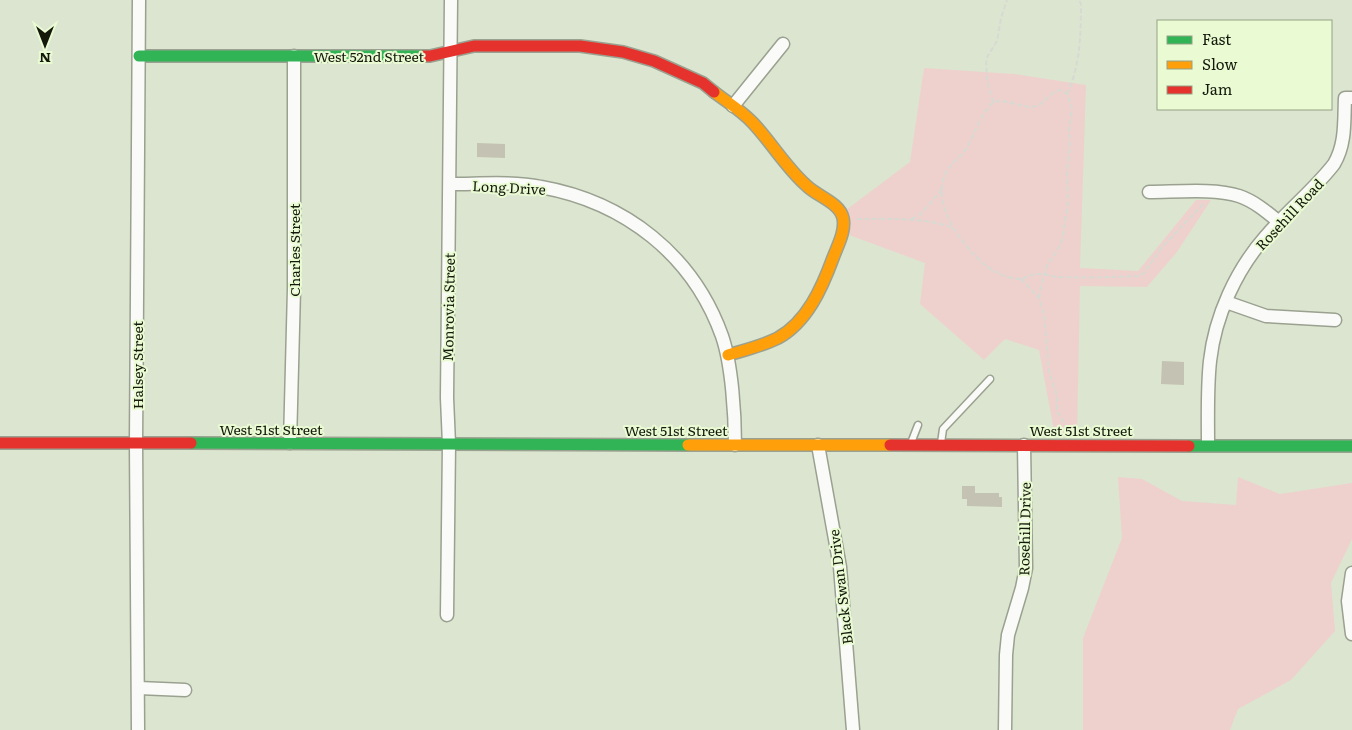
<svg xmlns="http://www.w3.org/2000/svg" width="1352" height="730" font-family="Literata,serif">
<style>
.green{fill:#eed1cd}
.building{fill:#c4c2b2}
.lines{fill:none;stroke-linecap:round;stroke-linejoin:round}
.lane-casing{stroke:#9aa190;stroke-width:9}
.street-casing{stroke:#9aa190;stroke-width:15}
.fast-casing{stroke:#9aa190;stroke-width:14}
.slow-casing{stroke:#9aa190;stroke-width:14}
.jam-casing{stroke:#9aa190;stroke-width:14}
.path{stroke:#d7dad3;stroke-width:2;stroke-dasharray:5 2.5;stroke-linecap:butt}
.lane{stroke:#fafbf8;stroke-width:6}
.street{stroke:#fafbf8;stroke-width:12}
.fast{stroke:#30b455;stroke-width:11}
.slow{stroke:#ff9f0a;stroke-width:11}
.jam{stroke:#e5322d;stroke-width:11}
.labels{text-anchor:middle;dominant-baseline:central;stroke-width:4;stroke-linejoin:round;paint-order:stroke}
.street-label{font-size:14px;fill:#14190b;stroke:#eafbd4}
</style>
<rect width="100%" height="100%" fill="#dce5cf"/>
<g class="green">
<path d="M924 68 1014 74 1086 85 1080 268 1138 271 1196 200H1211L1177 252 1147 287 1080 286 1077 437 1055 436 1039 350 1005 339 984 360 920 304 925 263 849 235 846 210 910 162Z"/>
<path d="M1118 477 1142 479 1182 501 1236 505 1238 477 1280 494 1352 483V539L1331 583 1335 631 1291 680 1238 709 1230 730H1083V638L1122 538Z"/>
</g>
<g class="building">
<path d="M477 143 505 144V158L477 157Z"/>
<path d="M1162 361 1184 362V385L1161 384Z"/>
<path d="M962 486H975V493H999V497H1002V507L967 506V499H962Z"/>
</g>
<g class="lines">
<g class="lane-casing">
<g id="lane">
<path d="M911 443 918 425"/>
<path d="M941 443 943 429 990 379"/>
</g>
</g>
<g class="street-casing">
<g id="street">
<path d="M733 106 783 44"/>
<path d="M450 184C480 184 512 181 541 187 625 202 693 255 722 336 732 365 735 415 735 445"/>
<path d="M1149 192C1175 192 1215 188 1239 196 1254 201 1267 212 1279 222"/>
<path d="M1226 302 1266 316 1335 320"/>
<path d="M290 443 294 289V56"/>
<path d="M818 445 840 567 853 730"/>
<path d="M1208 445C1208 417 1207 389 1210 361 1215 316 1236 270 1266 236 1287 211 1314 190 1334 164 1346 144 1344 121 1345 98H1352"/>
<path d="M1352 573 1348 601 1352 634"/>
<path d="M447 615 449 444 447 398 451 0"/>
<path d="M139 688 185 690"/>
<path d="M138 730 136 443 139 0"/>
<path d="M1005 730 1006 655 1008 635 1022 588 1026 568 1024 445"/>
</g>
</g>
<g class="fast-casing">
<g id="fast">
<path d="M139 56H423"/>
<path d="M191 443 688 445"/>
<path d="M1189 446H1352"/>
</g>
</g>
<g class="slow-casing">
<g id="slow">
<path d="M714 92C727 102 742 111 753 123 771 142 787 169 807 186 817 196 840 203 843 218 846 231 837 247 833 258 822 288 807 322 778 338 762 346 745 350 728 355"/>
<path d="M688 445H890"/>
</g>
</g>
<g class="jam-casing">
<g id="jam">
<path d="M423 56H430L474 46H580L623 52 654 61 703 83 714 92"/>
<path d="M0 443H191"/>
<path d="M890 445 1189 446"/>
</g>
</g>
<g class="path">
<path d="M1067 94C1080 67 1081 34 1081 4L1079 0"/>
<path d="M993 102 987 81 986 59 997 41 1001 18 1007 0"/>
<path d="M857 219C889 219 920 217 951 227"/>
<path d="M912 219 922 213 942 189"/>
<path d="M1021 279 1039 298 1044 314 1049 371 1057 396V411L1064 423 1066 432"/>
<path d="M1039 298 1042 282 1047 266 1059 248 1062 241 1068 203 1067 173 1070 144 1069 130 1072 108 1067 94 1060 90C1048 92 1044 107 1031 107 1022 107 1001 98 994 102 984 108 974 134 969 144 963 157 948 164 944 177 936 204 952 229 969 249 977 258 986 268 998 273 1004 276 1013 279 1020 279 1025 279 1031 274 1038 274 1045 274 1053 277 1060 277 1087 278 1113 277 1140 276L1144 273 1162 247 1204 203"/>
</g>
<use href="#lane" class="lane"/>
<use href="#street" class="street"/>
<use href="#fast" class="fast"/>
<use href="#slow" class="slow"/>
<use href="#jam" class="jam"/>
</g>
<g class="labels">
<g class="street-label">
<text x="369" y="56">West 52nd Street</text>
<text transform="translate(509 187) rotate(3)">Long Drive</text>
<text transform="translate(1289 214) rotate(-47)">Rosehill Road</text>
<text transform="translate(294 250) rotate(-90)">Charles Street</text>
<text transform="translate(448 307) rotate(-89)">Monrovia Street</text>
<text transform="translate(137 365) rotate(-90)">Halsey Street</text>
<text x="271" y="429">West 51st Street</text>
<text x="676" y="430">West 51st Street</text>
<text x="1081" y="430">West 51st Street</text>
<text transform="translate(1024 529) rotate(-89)">Rosehill Drive</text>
<text transform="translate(840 587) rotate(-97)">Black Swan Drive</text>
</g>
</g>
<rect x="1157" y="20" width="175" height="90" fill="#eafbd4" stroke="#94a184"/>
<rect x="1167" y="36" width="25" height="8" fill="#30b455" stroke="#94a184"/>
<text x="1202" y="45" font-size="15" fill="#14190b">Fast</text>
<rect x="1167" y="61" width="25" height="8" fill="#ff9f0a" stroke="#94a184"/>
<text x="1202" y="70" font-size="15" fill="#14190b">Slow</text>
<rect x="1167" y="86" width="25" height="8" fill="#e5322d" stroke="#94a184"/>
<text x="1202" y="95" font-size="15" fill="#14190b">Jam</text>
<g transform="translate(45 45) rotate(180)" stroke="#eafbd4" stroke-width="4" paint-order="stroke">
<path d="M0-4L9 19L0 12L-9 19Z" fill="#14190b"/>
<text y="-8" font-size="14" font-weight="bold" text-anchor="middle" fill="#14190b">N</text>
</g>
</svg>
